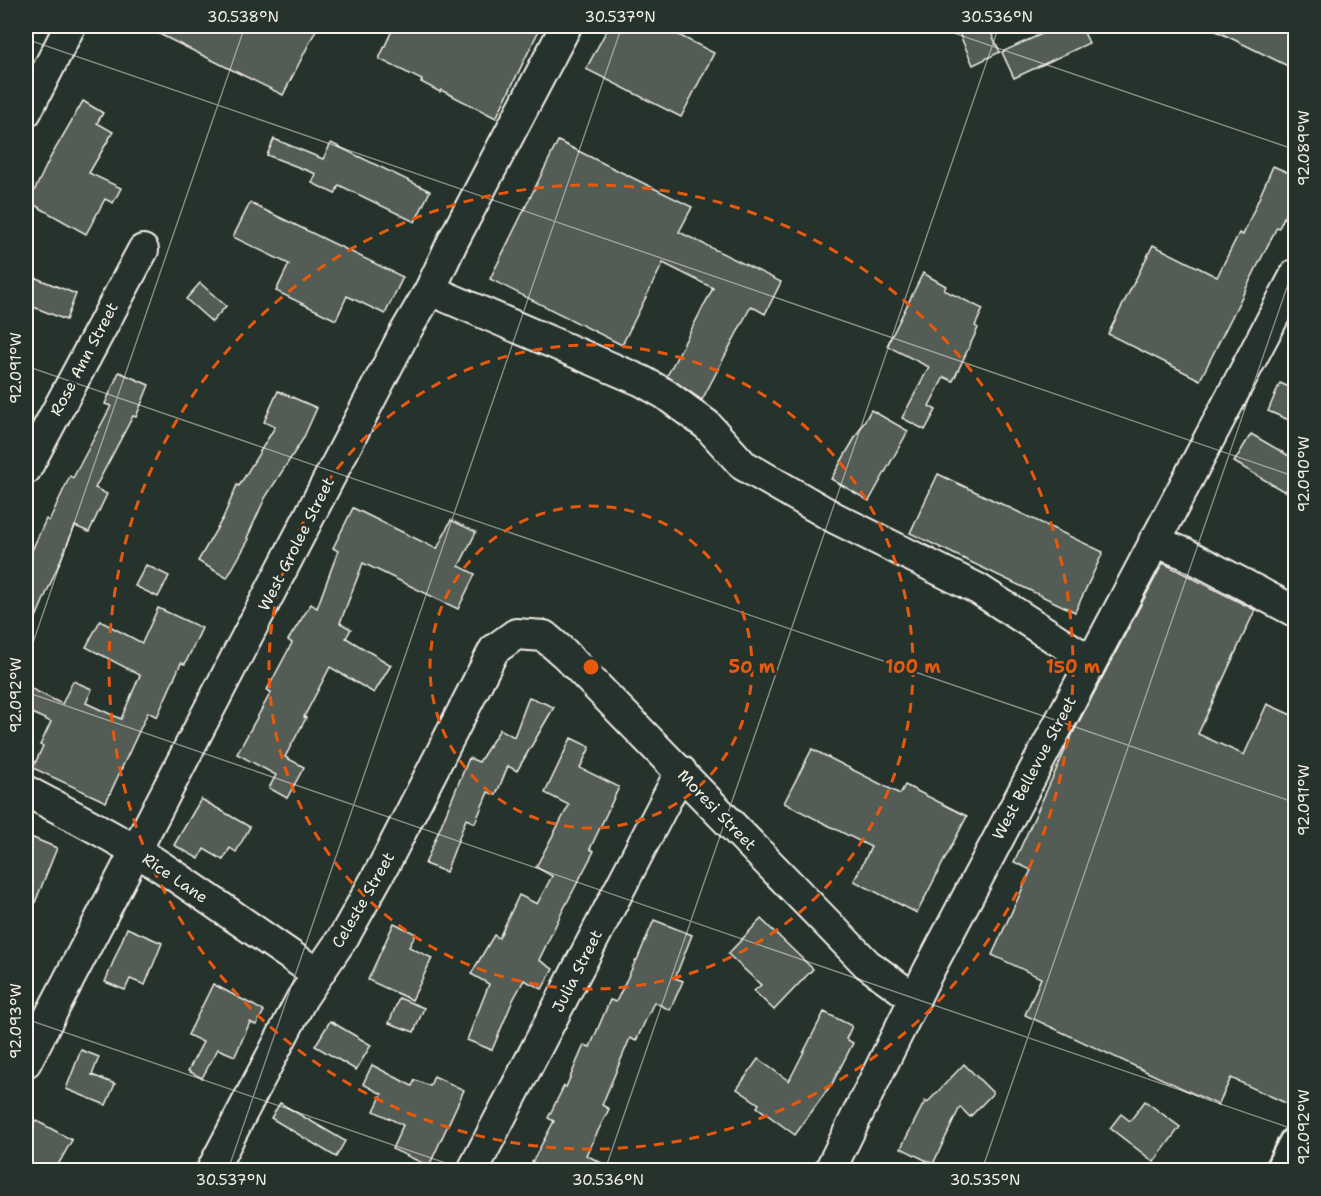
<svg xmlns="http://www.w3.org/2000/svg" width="1321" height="1196" font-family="'Shantell Sans',sans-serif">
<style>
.building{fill:#525c55;stroke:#f4f1e8;stroke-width:1.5}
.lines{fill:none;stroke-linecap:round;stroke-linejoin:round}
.minor-casing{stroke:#f4f1e8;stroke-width:34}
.highway-casing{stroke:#f4f1e8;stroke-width:38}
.minor{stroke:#26332d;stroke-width:30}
.highway{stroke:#26332d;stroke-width:33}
.ticks{fill:none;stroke:#f4f1e8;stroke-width:1.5;stroke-opacity:0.45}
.ring{fill:none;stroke:#e8590c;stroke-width:3;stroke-dasharray:10 8}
.labels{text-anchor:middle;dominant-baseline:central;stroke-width:5;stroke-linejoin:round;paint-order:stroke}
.street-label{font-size:16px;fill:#f4f1e8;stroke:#26332d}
.centre{fill:#e8590c;stroke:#26332d;stroke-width:3}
.ring-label{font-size:18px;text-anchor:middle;font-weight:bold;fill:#e8590c;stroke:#26332d;stroke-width:5;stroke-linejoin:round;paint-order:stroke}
.neatline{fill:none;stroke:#f4f1e8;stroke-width:2}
.ticks-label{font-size:15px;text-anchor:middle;fill:#f4f1e8}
</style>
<rect width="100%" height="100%" fill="#26332d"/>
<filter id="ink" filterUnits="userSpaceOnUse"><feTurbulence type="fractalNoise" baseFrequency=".0167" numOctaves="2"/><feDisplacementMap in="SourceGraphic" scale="12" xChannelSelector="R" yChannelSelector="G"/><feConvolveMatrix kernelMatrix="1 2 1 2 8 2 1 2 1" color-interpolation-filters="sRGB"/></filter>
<g filter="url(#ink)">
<g class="building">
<path d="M143 26H318L283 95Z"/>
<path d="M394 26H541L496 118 441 90 440 92 421 82 422 80 379 59Z"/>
<path d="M609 26H661L714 53 681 117 586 69Z"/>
<path d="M956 26H988L1000 52 973 65Z"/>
<path d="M1059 26H1081L1089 43 1014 78 1002 52Z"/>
<path d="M1206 26H1296V70Z"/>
<path d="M83 101 103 113 97 123 113 132 89 173 121 188 113 203 105 199 86 234 29 202 50 158Z"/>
<path d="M274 139 323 159 331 143 430 191 415 222 339 185 335 194 312 183 316 174 267 155Z"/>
<path d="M558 141 692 207 679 232 781 282 765 314 751 306 702 400 667 376 713 288 663 263 622 345 490 279Z"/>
<path d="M1273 166 1296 176V191L1279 228 1277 227 1200 380 1108 334 1153 245 1217 277 1239 233 1243 235Z"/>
<path d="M250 203 403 277 385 314 347 296 336 320 276 291 289 264 233 237Z"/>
<path d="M923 273 946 286 944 290 983 309 975 326 978 328 953 381 944 377 929 406 936 410 925 430 902 418 929 367 887 346Z"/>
<path d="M26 274 76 294 66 320 26 304Z"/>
<path d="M200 283 226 306 212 322 186 299Z"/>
<path d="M119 372 149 385 136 417 133 416 95 488 107 494 89 532 75 526 26 641V564L46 519 49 521 70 476 73 478 111 406 105 404Z"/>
<path d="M1280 383 1296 390V423L1268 411Z"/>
<path d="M278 391 317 408 303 439 265 498 247 538 249 539 227 578 198 561 223 518 237 485 239 486 275 427 264 422Z"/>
<path d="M871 410 908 431 869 501 831 479Z"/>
<path d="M1251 434 1296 460V474L1285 492 1234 462Z"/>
<path d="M938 474 1103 552 1075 612 910 533Z"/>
<path d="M353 508 437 549 451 520 476 532 459 566 475 574 458 609 363 563 340 623 351 629 346 638 391 665 374 693 330 667 304 717 306 718 285 757 304 767 287 798 269 788 276 775 237 754 271 692 267 690 292 643 288 640 311 604 317 608 338 551 333 548Z"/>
<path d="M1163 563 1255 610 1198 734 1244 755 1267 704 1296 717V1093L1290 1105 1231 1078 1218 1105 1025 1015 1041 978 992 955 1031 870 1014 862 1073 733Z"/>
<path d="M146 565 169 576 158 597 135 586Z"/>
<path d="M158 608 202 628 185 664 181 663 157 717 148 712 106 802 33 768 43 746 40 745 51 722 26 710V686L62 704 73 681 92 689 86 703 121 719 140 675 86 647 100 621 142 643Z"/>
<path d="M529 697 554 707 517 771 508 766 496 795 488 792 475 823 466 819 446 872 425 864 469 758 479 762 500 729 514 737Z"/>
<path d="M571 738 590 747 580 768 619 787 590 849 594 851 561 914 539 960 553 969 542 989 524 980 513 1000 492 1050 467 1040 489 984 471 974 494 935 499 938 519 895 537 904 552 876 536 867 569 805 545 793Z"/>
<path d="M812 749 900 794 905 785 967 816 917 913 854 881 871 847 784 803Z"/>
<path d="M201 799 250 827 236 852 230 848 223 860 204 849 199 859 174 845Z"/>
<path d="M26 835 57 848 26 925Z"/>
<path d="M761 919 813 969 774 1010 754 991 761 985 728 954Z"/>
<path d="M654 920 692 935 675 978 683 981 670 1010 654 1002 636 1041 630 1038 602 1105 609 1109 586 1155 615 1170H528L554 1121 548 1118 564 1086 566 1087 584 1045 590 1047 610 1000 616 1002 636 960H637Z"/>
<path d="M394 923 416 934 409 947 432 958 412 1000 368 980Z"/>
<path d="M127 928 162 943 145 985 130 979 125 990 105 982Z"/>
<path d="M213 984 264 1011 256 1025 250 1022 235 1056 218 1049 202 1078 188 1071 203 1042 188 1035Z"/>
<path d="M399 998 424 1008 414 1032 389 1023Z"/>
<path d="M824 1012 852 1026 846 1039 853 1043 833 1082 795 1135 757 1107 759 1104 737 1089 758 1059 789 1081Z"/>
<path d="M330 1021 371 1045 356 1070 315 1046Z"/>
<path d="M81 1050 99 1057 92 1075 115 1084 106 1105 66 1089Z"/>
<path d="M964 1064 993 1093 970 1117 960 1107 933 1164 901 1148 925 1101 927 1103Z"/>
<path d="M372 1065 412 1086 415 1080 430 1086 434 1076 464 1090 429 1166 392 1149 403 1125 374 1111 382 1094 363 1084Z"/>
<path d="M1145 1101 1180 1127 1154 1162 1110 1128 1121 1114 1130 1121Z"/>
<path d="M280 1103 345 1141 336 1157 271 1118Z"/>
<path d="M35 1120 72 1140 55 1170H26V1138Z"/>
</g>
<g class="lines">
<g class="minor-casing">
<g id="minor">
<path d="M26 112 70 26"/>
<path d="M430 290 642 381 665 394 707 425 743 465 835 518 978 589 1090 661"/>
<path d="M26 469 143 250"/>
<path d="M1154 541 1184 553 1296 612"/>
<path d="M26 791C73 816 121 840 166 870 217 904 267 940 318 974"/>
<path d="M26 1062 403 336 430 290 453 241 566 26"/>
<path d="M212 1170 302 998 346 933 385 863 494 650 516 634 544 636 565 654 867 964 915 999"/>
<path d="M473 1170 681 771"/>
<path d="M830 1170 928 972 1296 274"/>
</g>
</g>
<g class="highway-casing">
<path id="highway" d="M1282 1170 1296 1143"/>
</g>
<use href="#minor" class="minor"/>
<use href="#highway" class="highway"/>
</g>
</g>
<path class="ticks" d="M933 26 1296 150M26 39 1296 477M26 366 1296 803M26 663 245 26M26 692 1296 1130M26 1019 466 1170M228 1170 622 26M605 1170 999 26M982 1170 1296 261"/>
<g class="ring">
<circle cx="591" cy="667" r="161"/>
<circle cx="591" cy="667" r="322"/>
<circle cx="591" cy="667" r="482"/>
</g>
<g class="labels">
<g class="street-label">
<text transform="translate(84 359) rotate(-62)">Rose Ann Street</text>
<text transform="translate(296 544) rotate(-63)">West Grolee Street</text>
<text transform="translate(1034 768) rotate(-62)">West Bellevue Street</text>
<text transform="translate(717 810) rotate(46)">Moresi Street</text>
<text transform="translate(175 878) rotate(34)">Rice Lane</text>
<text transform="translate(363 900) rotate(-60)">Celeste Street</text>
<text transform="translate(577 971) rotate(-63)">Julia Street</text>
</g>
</g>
<circle cx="591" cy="667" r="9" class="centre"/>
<g class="ring-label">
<text x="752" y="673">50 m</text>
<text x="913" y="673">100 m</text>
<text x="1073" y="673">150 m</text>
</g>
<rect width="1321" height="1196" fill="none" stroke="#26332d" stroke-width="66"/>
<rect x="33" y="33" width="1255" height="1130" class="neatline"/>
<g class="ticks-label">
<text x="243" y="22">30.538°N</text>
<text x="620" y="22">30.537°N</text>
<text x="997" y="22">30.536°N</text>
<text transform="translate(1304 148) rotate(-90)" y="5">92.089°W</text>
<text transform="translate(16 368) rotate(-90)" y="5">92.091°W</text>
<text transform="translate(1304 474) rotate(-90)" y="5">92.090°W</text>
<text transform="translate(16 695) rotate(-90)" y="5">92.092°W</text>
<text transform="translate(1304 800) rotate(-90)" y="5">92.091°W</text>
<text transform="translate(16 1021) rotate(-90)" y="5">92.093°W</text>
<text transform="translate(1304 1127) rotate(-90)" y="5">92.092°W</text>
<text x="231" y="1185">30.537°N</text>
<text x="608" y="1185">30.536°N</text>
<text x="985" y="1185">30.535°N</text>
</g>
</svg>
